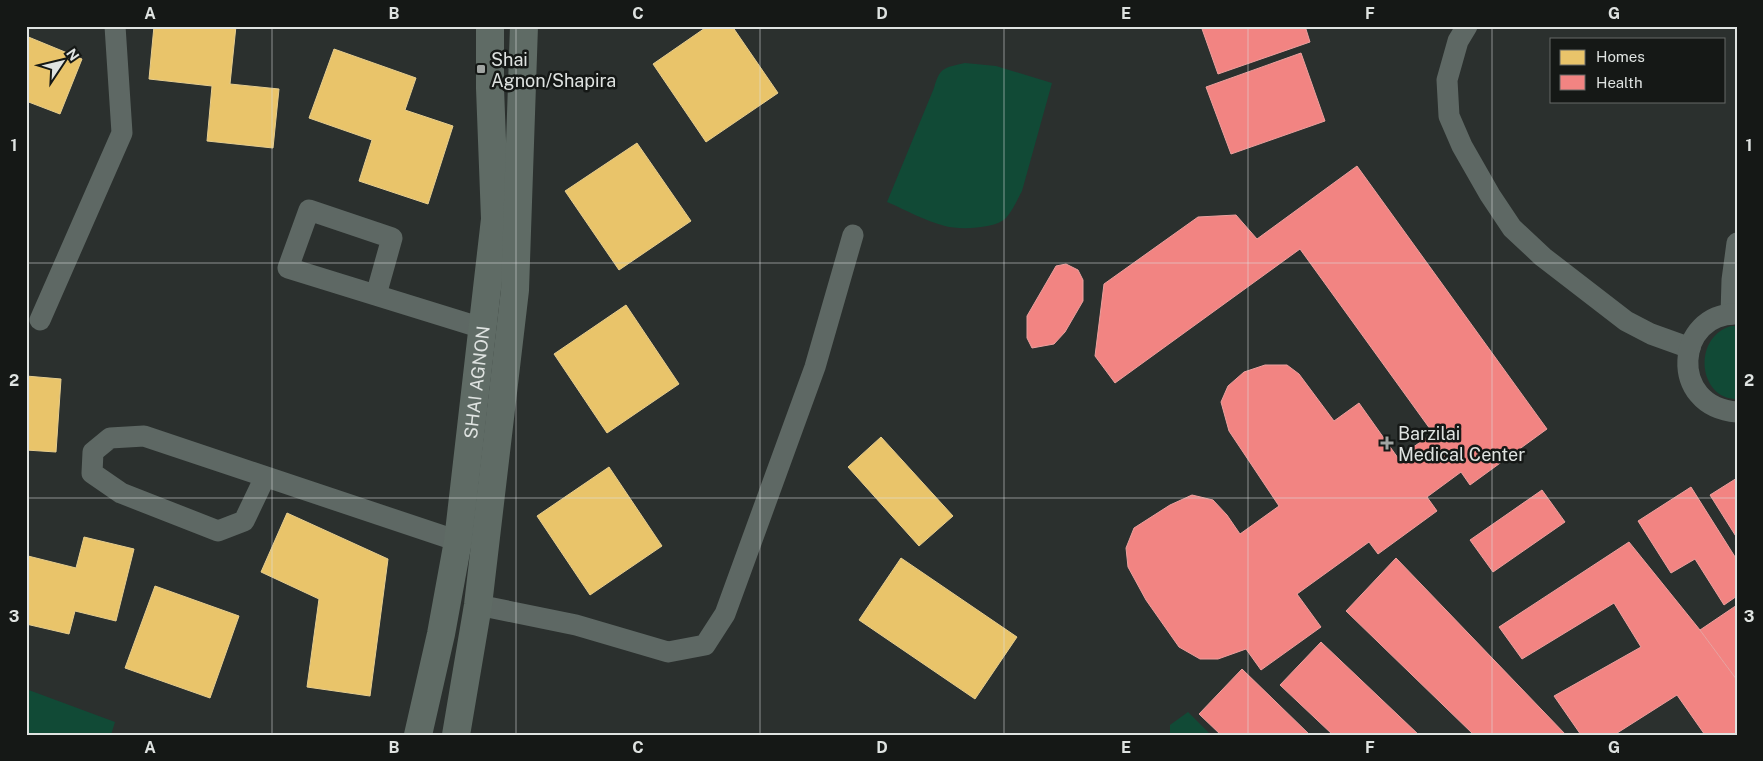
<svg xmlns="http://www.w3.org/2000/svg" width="1763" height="761" font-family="'Public Sans',sans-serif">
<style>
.green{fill:#114a36}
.homes{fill:#e9c46a;stroke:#e6cd8e}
.health{fill:#f28482;stroke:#eca09e}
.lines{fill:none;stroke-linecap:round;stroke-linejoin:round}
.street{stroke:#5e6864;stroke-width:21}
.secondary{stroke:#5f6b65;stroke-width:28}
.grid{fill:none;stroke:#dfe3e1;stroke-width:1;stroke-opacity:0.55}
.poi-dot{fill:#a0a4a2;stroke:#151816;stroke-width:2}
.labels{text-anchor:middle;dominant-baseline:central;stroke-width:5;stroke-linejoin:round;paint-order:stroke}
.poi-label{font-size:18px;fill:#dfe3e1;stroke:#151816;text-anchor:start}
.street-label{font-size:18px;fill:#dfe3e1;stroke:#151816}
.neatline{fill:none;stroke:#dfe3e1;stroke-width:2}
.grid-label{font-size:16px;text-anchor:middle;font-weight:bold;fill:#dfe3e1}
</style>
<rect width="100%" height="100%" fill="#2b302e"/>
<g class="green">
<path d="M965 63 996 66 1052 83 1022 191C1017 200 1013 210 1006 218 995 229 959 230 945 226 925 221 906 210 887 202L934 88C940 66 945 68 965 63Z"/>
<path d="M1731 326H1737V399C1699 400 1691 338 1731 326Z"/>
<path d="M26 689 115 722 111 735H26Z"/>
<path d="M1188 712 1211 735H1170V725Z"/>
</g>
<g class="homes">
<path d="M154 26H236L230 84 279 89 273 148 207 141 212 86 149 79Z"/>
<path d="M708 26H732L778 93 706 142 653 64Z"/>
<path d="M26 36 82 59 60 114 26 101Z"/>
<path d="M334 49 416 78 405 110 453 126 428 204 359 181 372 140 309 118Z"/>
<path d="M637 143 691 221 619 270 565 191Z"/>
<path d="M626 305 679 384 607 433 554 354Z"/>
<path d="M26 376 61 379 56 452 26 450Z"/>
<path d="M881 437 953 516 919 546 848 467Z"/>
<path d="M609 467 662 546 590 595 537 516Z"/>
<path d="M287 513 388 559 370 696 307 687 319 599 261 572Z"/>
<path d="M84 537 134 549 116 621 75 611 69 634 26 624V565L28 556 76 568Z"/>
<path d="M901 558 1017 637 975 699 859 620Z"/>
<path d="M155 586 239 616 210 698 125 668Z"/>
</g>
<g class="health">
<path d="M1201 26H1305L1310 42 1218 74Z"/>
<path d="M1301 53 1325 121 1231 154 1206 87Z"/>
<path d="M1357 166 1547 429 1470 485 1461 472 1427 497 1437 511 1378 554 1369 542 1297 594 1321 627 1261 670 1246 649 1218 659H1200L1179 647 1146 600 1128 567 1126 548 1134 528 1170 505 1192 495 1213 500 1227 515 1240 534 1279 506 1229 431 1221 402 1228 386 1244 372 1265 365H1287L1299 374 1334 421 1359 403 1398 458 1433 433 1300 249 1115 383 1095 356 1104 284 1198 217 1236 215 1257 239Z"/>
<path d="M1066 264 1078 270 1083 280V301L1065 332 1054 344 1032 348 1027 338V316L1056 266Z"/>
<path d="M1737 478V538L1710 495Z"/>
<path d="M1691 487 1737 560V596L1724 605 1695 559 1671 573 1638 521Z"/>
<path d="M1542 490 1565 522 1493 572 1470 540Z"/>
<path d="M1629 542 1700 630 1737 680V735H1705L1677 695 1614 735H1581L1554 696 1641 647 1614 603 1522 659 1499 627Z"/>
<path d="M1396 558 1566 735H1474L1346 611Z"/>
<path d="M1737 605V680L1700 630Z"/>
<path d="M1321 642 1419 735H1333L1280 685Z"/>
<path d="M1242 669 1310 735H1221L1199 714Z"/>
</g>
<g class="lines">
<g class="street">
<path d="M1467 26 1458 41 1447 80 1449 116 1462 146 1490 195 1512 228 1543 257 1626 321 1651 334 1690 348"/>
<path d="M376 295 392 238 309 210 288 268 482 328"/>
<path d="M1731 314 1732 280 1737 243"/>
<path d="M1737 314C1676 312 1667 407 1737 412"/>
<path d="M40 320 122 133 115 26"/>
<path d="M265 477 244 521 218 531 121 493 92 473 93 452 110 438 144 436 458 541"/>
<path d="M478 605 576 625 668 652 705 645 725 614 815 367 853 235"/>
</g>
<g class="secondary">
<path id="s1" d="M418 735 441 634 458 541 495 219 490 88V26"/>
<path d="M456 735 478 605 515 290 524 26"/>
</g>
</g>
<path class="grid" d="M272 26V735M516 26V735M760 26V735M1004 26V735M1248 26V735M1492 26V735M26 263H1737M26 498H1737"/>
<g class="poi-dot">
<rect x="476" y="64" width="10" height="10" rx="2.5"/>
<path d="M1384.5 435.5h5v5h5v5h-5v5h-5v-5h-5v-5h5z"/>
</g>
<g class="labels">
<g class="poi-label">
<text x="491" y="59">Shai<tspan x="491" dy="21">Agnon/Shapira</tspan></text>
<text x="1398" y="433">Barzilai<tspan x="1398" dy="21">Medical Center</tspan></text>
</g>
<g class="street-label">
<text stroke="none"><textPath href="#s1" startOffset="358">SHAI AGNON</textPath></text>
</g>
</g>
<rect width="1763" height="761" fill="none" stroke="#151816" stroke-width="55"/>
<rect x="1550" y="38" width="175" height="65" fill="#151816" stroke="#666967"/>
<rect x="1560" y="50" width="25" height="15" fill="#e9c46a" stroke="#666967"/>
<text x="1596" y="62" font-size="15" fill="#dfe3e1">Homes</text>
<rect x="1560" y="75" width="25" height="15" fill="#f28482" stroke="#666967"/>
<text x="1596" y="88" font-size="15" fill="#dfe3e1">Health</text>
<g transform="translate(62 62) rotate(55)" stroke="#151816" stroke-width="4" paint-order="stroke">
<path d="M0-4L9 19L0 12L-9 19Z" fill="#dfe3e1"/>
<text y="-8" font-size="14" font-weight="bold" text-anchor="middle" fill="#dfe3e1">N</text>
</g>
<rect x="28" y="28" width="1708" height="706" class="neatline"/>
<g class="grid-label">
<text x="150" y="19">A</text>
<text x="394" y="19">B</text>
<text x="638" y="19">C</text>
<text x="882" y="19">D</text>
<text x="1126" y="19">E</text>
<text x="1370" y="19">F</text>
<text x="1614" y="19">G</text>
<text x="14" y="151">1</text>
<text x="1749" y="151">1</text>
<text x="14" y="386">2</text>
<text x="1749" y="386">2</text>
<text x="14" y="622">3</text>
<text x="1749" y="622">3</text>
<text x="150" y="753">A</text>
<text x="394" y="753">B</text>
<text x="638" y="753">C</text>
<text x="882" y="753">D</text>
<text x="1126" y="753">E</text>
<text x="1370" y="753">F</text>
<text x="1614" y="753">G</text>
</g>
</svg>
